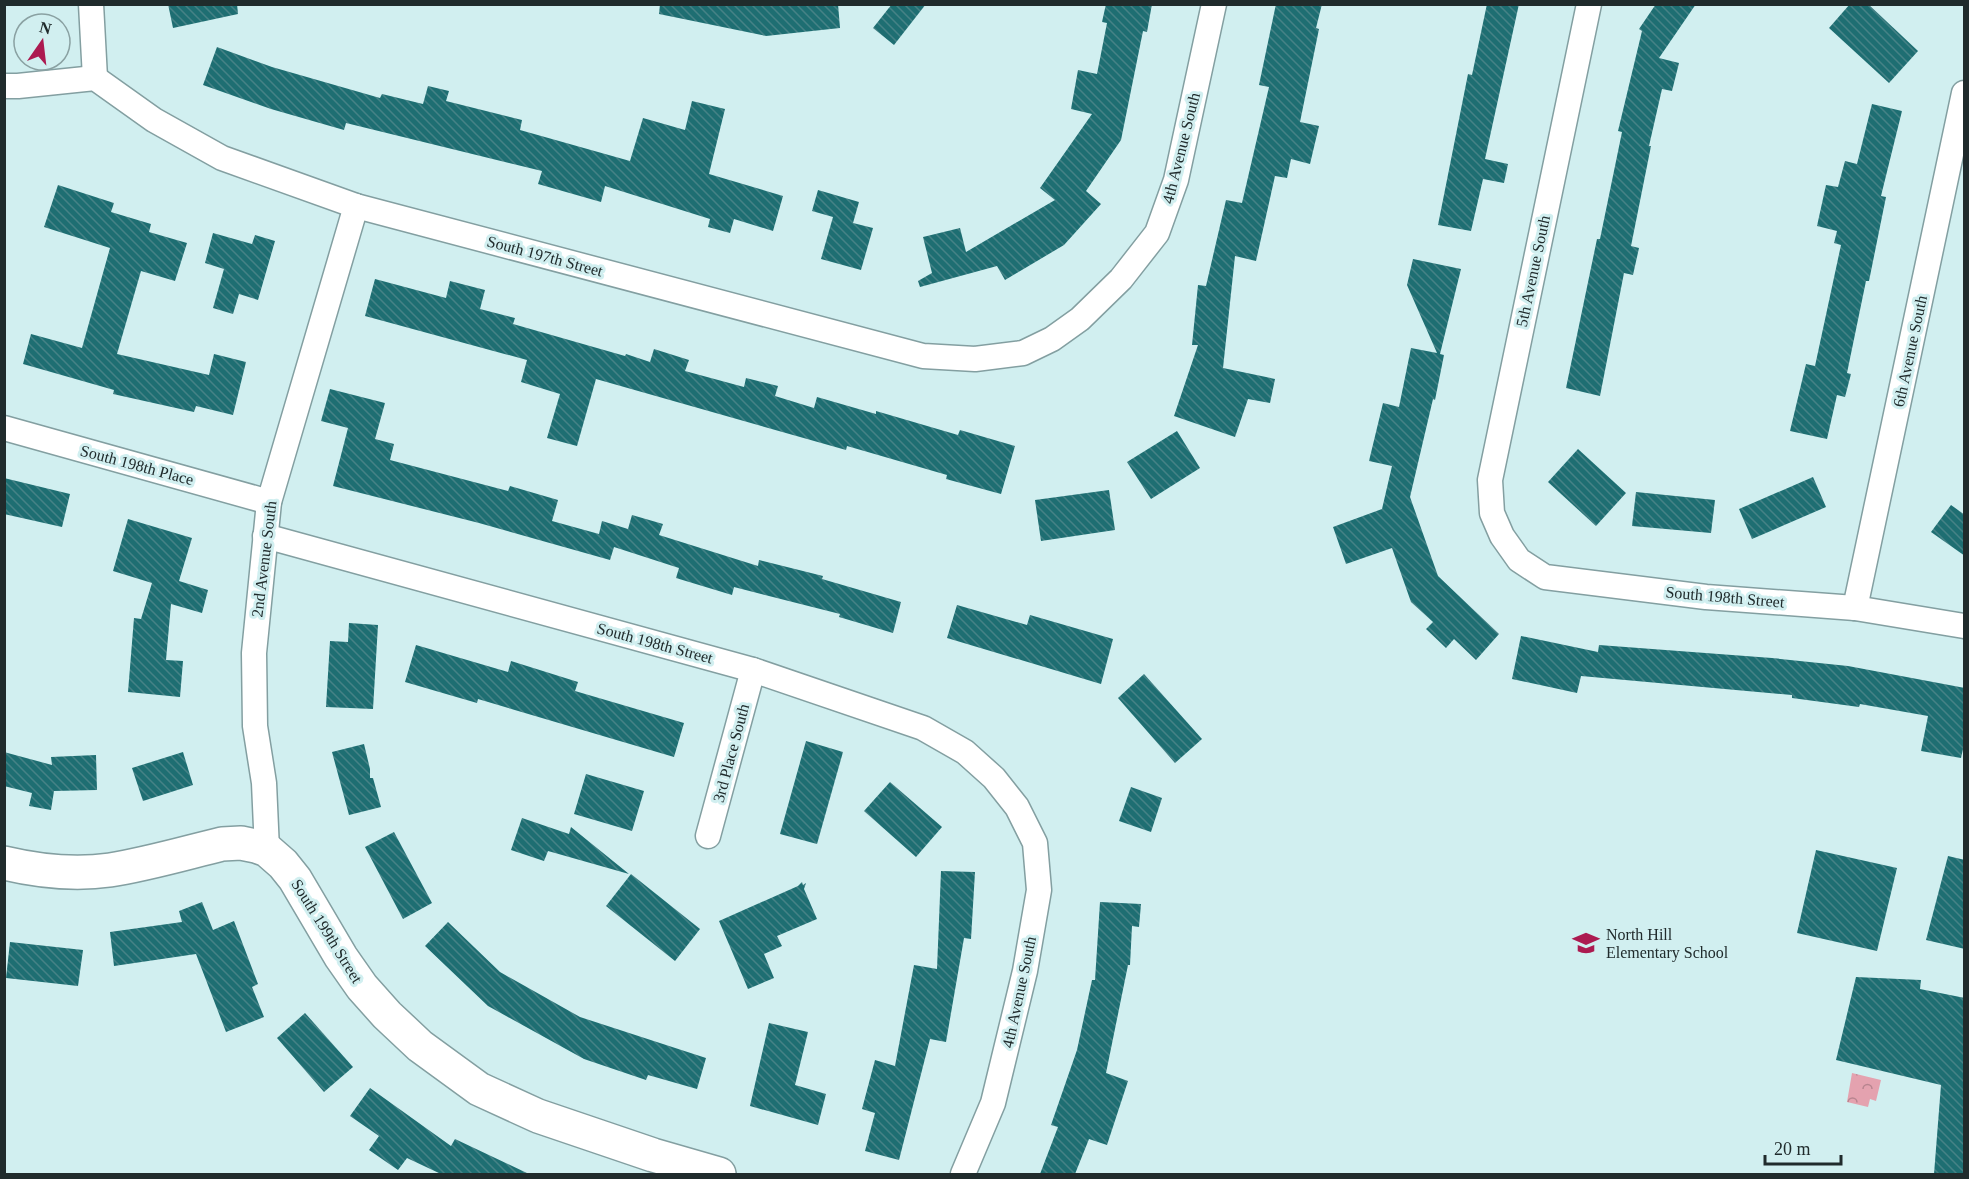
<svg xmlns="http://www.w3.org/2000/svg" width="1969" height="1179" font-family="'Times New Roman',serif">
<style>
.park{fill:url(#park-crowns)}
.building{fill:url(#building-back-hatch)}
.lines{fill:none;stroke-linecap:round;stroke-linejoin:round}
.street-casing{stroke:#839fa1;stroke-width:27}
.secondary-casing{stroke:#839fa1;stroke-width:36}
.street{stroke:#fff;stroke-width:24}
.secondary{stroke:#fff;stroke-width:33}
.labels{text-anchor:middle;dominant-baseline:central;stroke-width:6;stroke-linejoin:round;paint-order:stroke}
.street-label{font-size:16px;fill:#202b2c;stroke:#d1eff0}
.poi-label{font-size:16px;fill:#202b2c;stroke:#d1eff0;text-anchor:start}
</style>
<defs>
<pattern id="park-crowns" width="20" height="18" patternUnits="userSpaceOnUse" patternTransform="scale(1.5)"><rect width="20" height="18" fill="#e4a2af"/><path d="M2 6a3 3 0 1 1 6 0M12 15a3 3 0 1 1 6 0" fill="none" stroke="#b8848f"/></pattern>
<pattern id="building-back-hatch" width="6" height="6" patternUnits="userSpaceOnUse" patternTransform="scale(1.5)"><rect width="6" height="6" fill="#1e6e72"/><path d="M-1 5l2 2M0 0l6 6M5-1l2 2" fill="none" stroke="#468286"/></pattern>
</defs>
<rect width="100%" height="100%" fill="#d1eff0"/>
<path class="park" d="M1852 1073 1881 1080 1876 1101 1870 1099 1868 1107 1847 1102Z"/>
<g class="building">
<path d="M168 4H237L238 14 173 28Z"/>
<path d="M660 4H838L840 28 766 36 659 14Z"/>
<path d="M892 4H926L894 45 873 28Z"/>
<path d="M1106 4H1152L1147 32 1143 31 1121 140 1086 191 1101 204 1064 245 1005 280 997 266 920 287 918 281 932 273 923 237 960 228 966 252 1055 200 1040 188 1092 114 1071 109 1078 70 1097 74 1107 23 1102 22Z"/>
<path d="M1276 4H1322L1316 28 1319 29 1300 122 1319 126 1310 164 1291 159 1287 178 1275 176 1256 261 1235 256 1223 368 1275 379 1270 403 1248 399 1235 437 1174 416 1198 345H1192L1198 285 1206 286 1226 200 1242 203 1269 87 1259 85Z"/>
<path d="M1487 4H1519L1485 159 1508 164 1504 183 1483 179 1471 231 1438 225 1468 74 1472 75Z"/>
<path d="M1656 4H1696L1659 58 1679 63 1672 91 1662 89 1649 146H1651L1631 246 1639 248 1633 275 1624 273 1600 396 1566 388 1597 239H1600L1622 132 1618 131 1642 31 1639 29Z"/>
<path d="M1850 4H1868L1918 51 1889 83 1829 28Z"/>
<path d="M217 47 272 67 380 98 382 94 423 104 428 86 449 91 446 101 522 120 520 130 630 161 643 118 685 130 692 101 725 109 709 174 783 196 773 231 734 219 730 233 708 227 710 219 605 186 601 202 538 184 542 171 346 123 344 130 271 109 203 85Z"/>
<path d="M1872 104 1902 111 1881 196 1886 197 1869 281H1866L1847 373 1851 374 1845 397 1837 395 1827 439 1790 431 1806 364 1815 366 1841 245 1834 243 1837 231 1817 226 1826 185 1838 187 1845 161 1857 164Z"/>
<path d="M58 185 114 203 111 212 151 224 149 232 187 243 175 281 141 271 117 354 209 375 214 354 246 362 233 415 196 406 194 412 113 394 114 390 23 364 31 334 82 348 110 248 44 227Z"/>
<path d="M818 190 859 202 853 223 873 228 861 270 821 259 833 217 812 211Z"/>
<path d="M213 233 252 244 255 235 275 241 258 300 239 294 233 314 213 308 224 269 205 263Z"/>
<path d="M1413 259 1461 269 1440 354 1444 355 1435 400 1433 399 1410 497 1438 576 1499 634 1476 660 1454 639 1446 648 1426 629 1433 622 1411 602 1392 548 1346 564 1333 527 1382 509 1392 466 1369 461 1383 403 1399 407 1411 348 1437 353 1407 285Z"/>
<path d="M375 279 446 298 450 281 485 290 480 309 515 318 513 324 625 356 626 354 650 362 654 349 689 360 685 371 744 387 746 378 778 386 775 396 814 408 817 397 876 414V411L958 435 960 430 1015 446 1001 494 946 479 947 475 847 446 846 450 596 379 577 446 547 438 560 394 521 382 527 360 365 316Z"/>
<path d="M330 389 385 403 375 439 394 444 390 460 508 491 510 486 558 500 552 521 599 534 602 521 628 529 632 515 663 524 659 535 758 566 759 560 823 576 822 579 901 602 893 633 839 617 840 614 734 587 732 595 676 578 679 568 614 547 610 560 479 523 333 486 348 428 321 421Z"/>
<path d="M1177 431 1200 468 1151 499 1127 462Z"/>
<path d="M1578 449 1626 493 1596 526 1548 482Z"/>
<path d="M1813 477 1826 507 1752 539 1739 509Z"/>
<path d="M4 478 70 494 62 527 4 514Z"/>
<path d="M1109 490 1115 530 1041 541 1035 500Z"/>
<path d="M1636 492 1715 500 1711 533 1632 526Z"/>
<path d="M1951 505 1965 515V556L1931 532Z"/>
<path d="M128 519 192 538 179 581 208 590 202 613 171 604 166 660 183 661 180 697 128 692 134 618 141 619 152 583 113 571Z"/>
<path d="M957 605 1027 625 1030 615 1113 639 1101 684 947 638Z"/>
<path d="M349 623 378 625 373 709 326 707 330 641 348 642Z"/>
<path d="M1521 636 1598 652 1599 645 1772 658 1848 666 1965 688V740L1961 758 1921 751 1928 716 1860 704 1859 707 1792 698V695L1581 676 1577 693 1512 679Z"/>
<path d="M416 645 508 672 511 661 578 682 575 691 684 723 674 757 478 699 477 703 405 682Z"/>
<path d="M1144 674 1202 739 1175 763 1118 698Z"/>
<path d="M806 741 843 752 817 844 780 834Z"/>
<path d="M364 744 370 769V778H373L381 807 349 815 332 752Z"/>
<path d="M4 752 52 765 51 757 96 755 97 790 54 791 51 810 29 806 32 793 4 786Z"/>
<path d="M183 752 193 785 143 801 132 768Z"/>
<path d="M586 774 644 791 632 831 574 814Z"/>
<path d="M890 782 942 827 916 857 864 811Z"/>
<path d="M1131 787 1162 798 1151 832 1119 821Z"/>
<path d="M522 818 569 834 571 827 629 874 548 851 544 861 511 850Z"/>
<path d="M394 832 432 903 403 919 365 847Z"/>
<path d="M1816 850 1897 868 1877 951 1797 933Z"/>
<path d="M1948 856 1965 860V949L1926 940Z"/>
<path d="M941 871 975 872 971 939 964 938 946 1042 930 1039 899 1160 865 1151 875 1113 862 1109 875 1060 895 1066 914 965 937 969Z"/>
<path d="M631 874 700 929 675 961 606 906Z"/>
<path d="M802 882 803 885 806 883 804 889 817 919 777 936 782 946 764 954 774 978 748 989 719 921 798 886Z"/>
<path d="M202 902 213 930 234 921 258 984 252 987 264 1017 226 1032 196 954 114 966 110 932 182 922 179 911Z"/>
<path d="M1100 902 1141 904 1139 927 1132 926 1130 965H1128L1106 1073 1128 1081 1107 1145 1089 1139 1075 1174H1040L1058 1127 1051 1125 1077 1050 1092 980H1095Z"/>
<path d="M448 922 500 972 580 1017 706 1058 697 1089 648 1075 646 1080 584 1059 488 1006 425 946Z"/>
<path d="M10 942 83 950 78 986 6 978Z"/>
<path d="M1856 977 1921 980 1920 989 1965 998V1174H1934L1941 1085 1836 1060Z"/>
<path d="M305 1013 353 1067 324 1092 277 1038Z"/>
<path d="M769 1023 808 1032 795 1085 826 1094 818 1125 750 1106Z"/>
<path d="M370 1088 451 1146 455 1139 529 1174H441L407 1158 398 1170 369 1150 379 1136 350 1116Z"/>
</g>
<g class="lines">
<g class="street-casing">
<g id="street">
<path d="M91 4 95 78"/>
<path d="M1589 4 1490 480 1492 513 1502 536 1519 560 1545 577 1706 597 1855 608 1964 626"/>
<path d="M4 86H18L95 78 154 120 222 158 356 206 923 356 975 359 1023 353 1052 339 1080 319 1121 279 1157 233 1176 180 1214 4"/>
<path d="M4 428 269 502"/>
<path d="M265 536 753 670 923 728 965 752 994 778 1017 807 1035 843 1039 890 1025 971 993 1103 963 1174"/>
<path d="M1855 608 1964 93"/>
<path d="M708 836 753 670"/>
<path d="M267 850 264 783 255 726 254 653 269 502 356 206"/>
</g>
</g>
<g class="secondary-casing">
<path id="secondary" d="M4 863C38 871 76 875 110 870 148 864 185 853 222 844L241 843 256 846 267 850 283 864 295 879 341 957 362 987 387 1015 420 1046 479 1089 538 1116 653 1155 719 1174"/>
</g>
<use href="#street" class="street"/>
<use href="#secondary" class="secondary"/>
</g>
<defs>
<g id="school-bare" transform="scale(2.07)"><path d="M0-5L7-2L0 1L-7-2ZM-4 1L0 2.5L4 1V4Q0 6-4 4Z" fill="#ac1a50" stroke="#d1eff0" stroke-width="2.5" paint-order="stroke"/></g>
</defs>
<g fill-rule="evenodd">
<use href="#school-bare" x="1586" y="943"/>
</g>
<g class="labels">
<g class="street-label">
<text transform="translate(1181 148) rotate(-76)">4th Avenue South</text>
<text transform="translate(545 256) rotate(15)">South 197th Street</text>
<text transform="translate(1533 271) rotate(-78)">5th Avenue South</text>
<text transform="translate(1910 351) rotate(-78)">6th Avenue South</text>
<text transform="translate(137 465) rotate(15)">South 198th Place</text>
<text transform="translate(264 559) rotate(-83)">2nd Avenue South</text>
<text transform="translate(1725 597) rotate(5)">South 198th Street</text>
<text transform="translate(655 643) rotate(15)">South 198th Street</text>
<text transform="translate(731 753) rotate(-75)">3rd Place South</text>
<text transform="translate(327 931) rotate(58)">South 199th Street</text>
<text transform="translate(1019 992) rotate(-78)">4th Avenue South</text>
</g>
<g class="poi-label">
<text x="1606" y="934">North Hill<tspan x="1606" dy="18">Elementary School</tspan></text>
</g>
</g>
<rect width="1969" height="1179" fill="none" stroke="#202b2c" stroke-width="12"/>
<g transform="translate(42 42) rotate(14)"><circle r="28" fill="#d1eff0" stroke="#8aa1a2" stroke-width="1.5"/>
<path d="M0-4.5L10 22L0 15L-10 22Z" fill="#ac1a50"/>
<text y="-9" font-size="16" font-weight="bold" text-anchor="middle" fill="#202b2c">N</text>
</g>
<path d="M1765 1155v9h76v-9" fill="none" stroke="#202b2c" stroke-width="3"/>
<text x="1774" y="1155" font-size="18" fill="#202b2c" stroke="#d1eff0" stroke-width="4.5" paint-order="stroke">20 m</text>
</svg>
